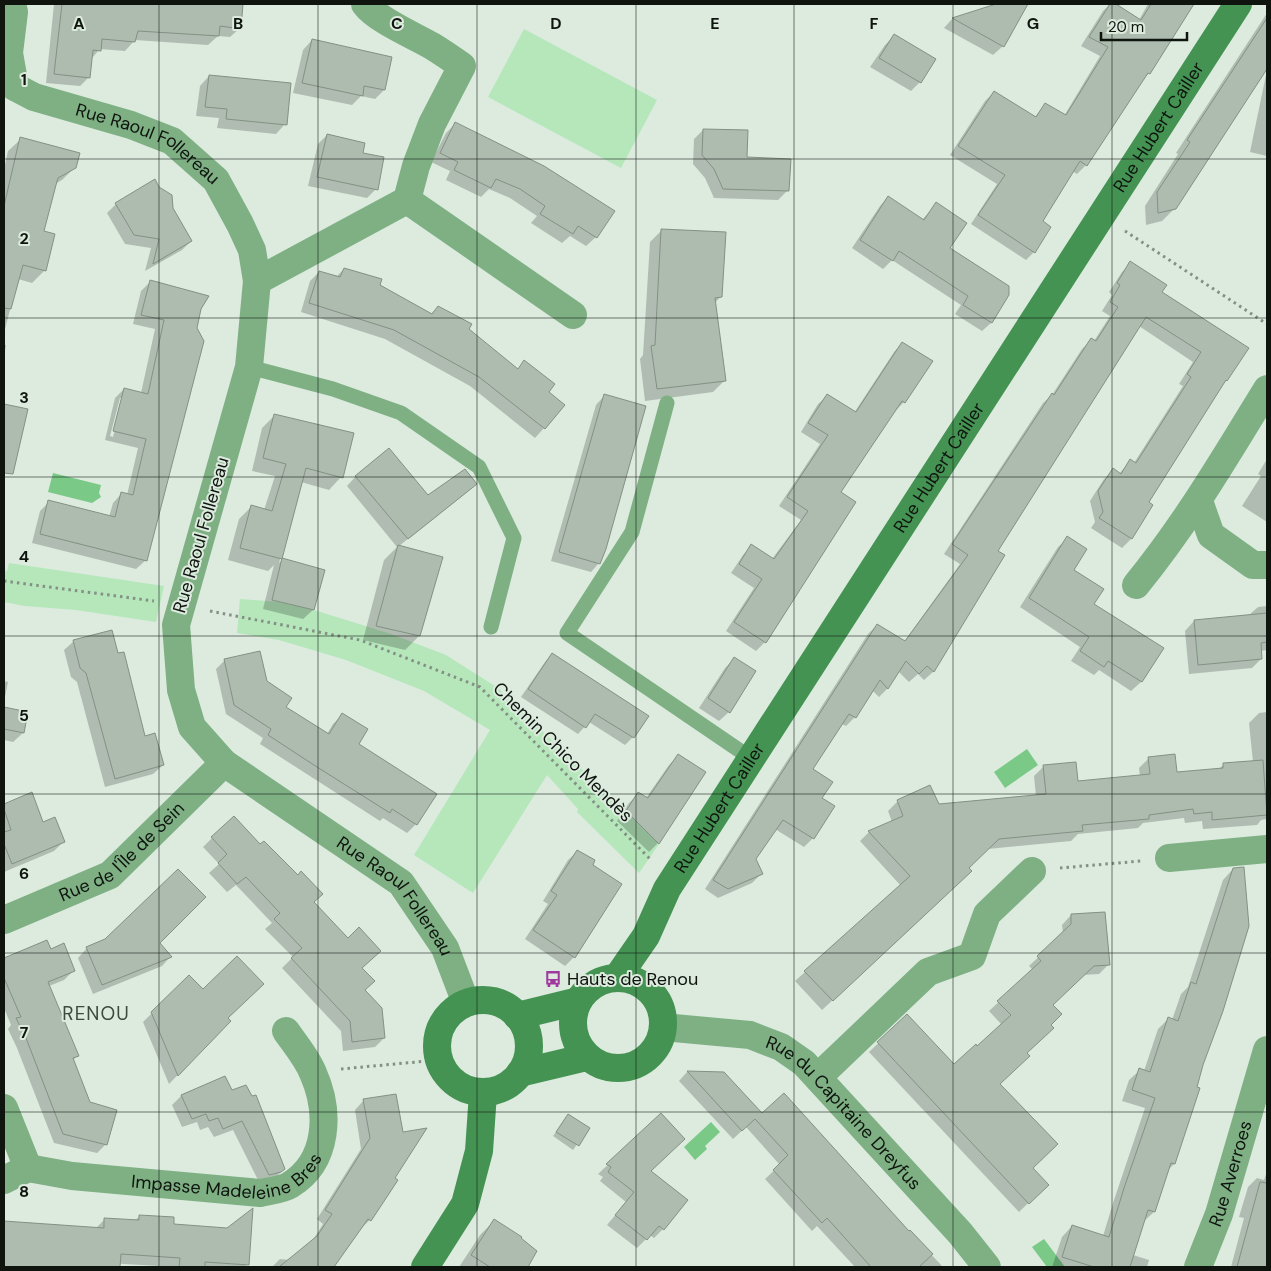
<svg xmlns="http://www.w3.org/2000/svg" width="1271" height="1271" font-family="'DM Sans',sans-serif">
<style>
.green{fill:#b5e7bb}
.water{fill:#7ac987}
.shadow{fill:#0003;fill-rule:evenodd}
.building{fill:#adbcae;stroke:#839184}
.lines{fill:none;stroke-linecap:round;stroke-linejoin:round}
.path{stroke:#848f85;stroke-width:3;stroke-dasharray:2.5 4;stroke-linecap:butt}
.lane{stroke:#7eb084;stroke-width:15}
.street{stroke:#7eb084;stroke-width:28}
.secondary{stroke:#449353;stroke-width:28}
.grid{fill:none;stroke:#0f140f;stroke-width:1;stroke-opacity:0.55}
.labels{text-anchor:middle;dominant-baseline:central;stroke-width:4;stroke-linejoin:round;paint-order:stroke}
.street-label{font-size:18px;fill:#0f140f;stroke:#dcebde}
.poi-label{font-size:18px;fill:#0f140f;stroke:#dcebde;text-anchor:start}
.neighbourhood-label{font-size:19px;letter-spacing:1px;fill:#3c493e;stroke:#dcebde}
.grid-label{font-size:16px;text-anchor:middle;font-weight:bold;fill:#0f140f;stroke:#dcebde;stroke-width:4;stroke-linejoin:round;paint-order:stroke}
</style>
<rect width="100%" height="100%" fill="#dcebde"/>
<g class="green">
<path d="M524 29 657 100 621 168 488 97Z"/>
<path d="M9 563 164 586 156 622 76 610 25 606 4 602V570L7 571Z"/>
<path d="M240 599 279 602 314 610 391 634 446 655 498 688 659 844 639 873 577 812 578 809 547 775 473 893 414 855 490 730 424 691 346 660 279 640 237 633Z"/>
</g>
<g class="water">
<path d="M53 473 101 485 99 493 101 497 92 503 48 492Z"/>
<path d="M1027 749 1038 765 1005 788 994 772Z"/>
<path d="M711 1122 720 1132 705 1146 707 1149 695 1160 684 1147Z"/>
<path d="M1044 1239 1065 1267H1047L1032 1247Z"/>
</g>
<g class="shadow">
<path d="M54 4H242L240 28 230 37 218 36 208 45 135 40 125 51 100 49 91 59 89 77 80 86 46 83Z"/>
<path d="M999 4H1027L1003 46 993 55 944 28 952 19Z"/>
<path d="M1110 4H1113L1139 20 1148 4H1192L1149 73 1140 83 1086 165 1077 174 1072 171 1041 222 1034 252 1026 260 971 224 997 184 950 155 985 101 994 92 1034 118 1045 105 1064 116 1100 56 1081 46 1103 11Z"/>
<path d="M1267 13V67L1175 208 1162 221 1146 225 1145 206 1178 154 1176 153Z"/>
<path d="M894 36 920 82 911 91 870 67 885 45Z"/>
<path d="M312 40 384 90 375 99 361 96 352 105 293 93 303 50Z"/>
<path d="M1267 70V156L1250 152Z"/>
<path d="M209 76 285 124 276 134 217 128 219 118 196 116 200 86Z"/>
<path d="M455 124 596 237 586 246 570 236 562 243 531 223 537 216 510 198 489 189 481 197 446 180 450 171 431 162 446 133Z"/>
<path d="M703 130 788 190 778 200 714 198 705 178 693 164 694 139Z"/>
<path d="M327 135 362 154 376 189 367 198 308 186 318 144Z"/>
<path d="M21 139 75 167 62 180 55 184 43 232 45 270 32 283 18 279 4 333V169L8 151Z"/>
<path d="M888 197 922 220 936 204 948 249 1008 295 991 323 982 331 955 314 961 305 892 260 883 269 852 248 880 206Z"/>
<path d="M116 204 191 241 182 250 145 271 151 248 125 244 107 213Z"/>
<path d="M662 230 721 296 715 303 725 380 713 392 645 401 640 359 643 355 650 242Z"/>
<path d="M1131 263 1161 292 1247 348 1226 381 1221 386 1148 503 1152 506 1131 539 1122 548 1091 528 1095 522 1090 501 1104 479 1113 470 1119 474 1130 461 1134 463 1183 386 1179 384 1193 362 1139 326 997 551 1003 555 933 672 924 680 918 674 909 682 898 671 888 688 879 697 872 690 855 717 846 726 842 724 812 770 820 798 833 806 813 838 804 847 775 829 754 859 761 874 752 883 718 898 705 889 868 634 877 625 904 642 960 564 944 554 1043 403 1052 395 1082 349 1091 340 1094 341 1110 316 1102 311 1112 295 1109 292 1122 272Z"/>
<path d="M344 269 378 285 430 315 438 307 517 370 525 362 547 393 544 428 535 438 470 386 385 339 301 312 310 281 319 272 336 277Z"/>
<path d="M150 282 200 309 146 560 136 569 32 543 40 511 49 502 109 517 113 503 122 493 127 495 138 448 105 440 115 398 124 389 141 393 155 329 133 324 141 291ZM120 398H123L113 437 110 436Z"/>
<path d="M902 343 904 402 895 411 839 492 765 642 756 651 726 631 754 588 731 573 743 555 751 546 772 559 801 520 779 506 820 444 801 432 818 404 827 396 854 413 894 352Z"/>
<path d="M4 345H6L4 356Z"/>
<path d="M604 396 599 563 591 572 551 561 596 405Z"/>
<path d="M275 415 341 477 329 490 301 482 279 563 282 560 313 610 303 619 263 609 274 565 268 571 228 560 239 519 251 507 264 510 275 476 252 471 262 428Z"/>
<path d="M1267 459V522L1242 506 1261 476 1258 474Z"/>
<path d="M356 476 428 497 475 484 466 493 399 546 441 558 419 636 405 650 363 640 384 560 397 547 347 486Z"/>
<path d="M1068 538 1072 570 1093 604 1162 648 1141 682 1131 691 1099 670 1094 675 1071 661 1080 647 1020 607 1058 547Z"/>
<path d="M1267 606V650L1260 651 1261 659 1252 668 1189 674 1185 631 1194 621 1248 616 1258 607Z"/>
<path d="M74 641 163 765 153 774 105 787 77 682 71 677 64 650Z"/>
<path d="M552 654 633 737 625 745 589 722 578 734 521 697 545 662Z"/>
<path d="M734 659 729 712 719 721 699 708 725 668Z"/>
<path d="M225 660 265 682 285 707 327 734 333 724 342 715 357 745 416 824 407 833 383 818 380 821 260 744 263 738 226 714 216 669Z"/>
<path d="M4 681 8 682 4 702Z"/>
<path d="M4 709 27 713 23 733 13 742 4 740Z"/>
<path d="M1267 712V819L1261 820 1257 825 1203 829 1202 821 1185 823 1184 818 1143 823 1138 828 1078 834 1071 841 988 849 967 868 961 881 822 1010 795 981 901 886 860 841 869 832 892 822 888 811 898 801 939 806 1036 796 1034 776 1044 766 1077 783 1140 776 1139 768 1149 758 1176 773 1219 769 1223 765 1253 762 1249 723 1259 713Z"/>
<path d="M678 756 658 843 649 852 617 821 629 803 638 794 646 798 669 765Z"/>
<path d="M31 794 43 823 63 842 54 851 4 872V806Z"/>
<path d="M212 838 313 902 364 990 384 1038 375 1047 343 1051 341 1031 282 968 293 957 265 929 272 923 236 885 227 892 209 873 219 864 203 847Z"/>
<path d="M578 851 591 866 574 957 565 966 525 939 548 904 543 901 568 860Z"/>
<path d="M1233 869 1202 1064 1174 1164 1167 1171 1154 1212 1143 1222 1133 1255 1149 1260 1147 1267H1052L1062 1237 1072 1226 1103 1236 1114 1200 1145 1108 1122 1101 1129 1080 1140 1070 1144 1071 1158 1029 1168 1019 1172 1020 1181 994 1188 987 1223 880Z"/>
<path d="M1071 915 1108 965 1099 974 1083 975 1052 1005 998 1085 1031 1168 1047 1185 1019 1212 869 1052 907 1016 954 1066 977 1048 1002 1025 989 1011 1033 970 1029 966 1063 934 1062 925Z"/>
<path d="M46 942 50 950 73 971 64 980 49 986 77 1056 72 1061 106 1144 97 1153 54 1143 17 1048 8 1029 11 1025 4 1008V960Z"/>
<path d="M158 943 171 956 162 966 93 994 78 958 87 948Z"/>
<path d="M189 977 230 1021 169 1084 143 1022Z"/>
<path d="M687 1072 724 1074 762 1115 909 1233 910 1232 943 1267H855L817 1226 812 1231 765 1179 780 1165 746 1127 733 1139 679 1081Z"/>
<path d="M224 1078 232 1092 284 1169 275 1178 260 1184 233 1130 214 1137 208 1127 200 1130 197 1122 182 1127 172 1105 181 1096Z"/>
<path d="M364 1100 393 1178 370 1220 360 1229 332 1267H272L280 1259 290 1260 311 1243 323 1224 317 1219 361 1149 355 1110Z"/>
<path d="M568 1115 588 1128 573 1150 553 1136Z"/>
<path d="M661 1115 649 1172 663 1229 654 1238 650 1235 637 1248 607 1225 626 1202 600 1181 603 1177 598 1174Z"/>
<path d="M1267 1171V1267H1231L1244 1218 1239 1217 1248 1187 1257 1178 1264 1180Z"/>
<path d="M140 1216 172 1225 247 1264 245 1267H176L4 1257V1223L95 1229 105 1219 134 1221Z"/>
<path d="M494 1221 536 1252 526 1267H459L480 1235Z"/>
</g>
<g class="building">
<path d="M62 4H243L241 29 220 26 219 36 138 31 135 42 102 39 101 51 93 50 90 78 54 74Z"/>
<path d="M996 4H1028L1004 47 952 18Z"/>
<path d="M1110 4H1116L1141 20 1151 4H1194L1150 74 1148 73 1087 166 1080 161 1043 221 1051 227 1035 253 978 215 1005 175 958 146 994 91 1036 117 1045 103 1066 115 1108 47 1089 37Z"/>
<path d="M1267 18V69L1176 209 1158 213 1157 192 1190 142 1187 140Z"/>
<path d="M894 34 936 59 921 83 879 58Z"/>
<path d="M312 39 392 57 385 90 364 86 363 96 302 83Z"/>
<path d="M209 75 291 83 287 125 226 119 227 109 205 107Z"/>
<path d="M455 122 544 166 615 211 597 238 578 226 573 234 540 214 545 206 520 189 496 179 491 188 454 170 458 162 440 153Z"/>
<path d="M703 129 748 130 747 157 791 159 789 191 723 189 714 169 702 155Z"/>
<path d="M327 134 365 143 363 153 384 157 378 190 317 177Z"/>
<path d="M20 137 80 153 76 168 58 178 56 185 44 231 55 234 46 271 23 265 11 309 4 308V206Z"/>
<path d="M155 179 159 187 172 195 173 208 192 241 153 264 159 239 134 235 115 203Z"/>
<path d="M888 196 924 220 936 202 967 223 950 248 1009 286V295L992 323 963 305 968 296 899 251 893 261 860 240Z"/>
<path d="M661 229 726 232 722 297 715 298 726 381 657 389 651 346 655 345Z"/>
<path d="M1130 261 1167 285 1162 292 1249 348 1227 381 1226 380 1149 502 1153 505 1132 539 1099 518 1103 512 1098 491 1113 468 1121 474 1130 459 1136 463 1191 377 1187 374 1201 352 1146 317 998 551 1005 555 934 672 927 666 919 674 906 661 888 689 880 680 856 718 849 714 813 769 833 782 822 798 835 806 814 839 783 820 756 859 763 874 728 889 713 880 877 624 905 641 968 555 952 544 1052 393 1054 395 1091 338 1096 341 1118 307 1110 302 1120 285 1117 283Z"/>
<path d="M344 268 382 279 380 285 432 314 438 306 472 324 469 329 518 369 524 360 555 384 549 392 565 405 545 429 479 377 394 330 309 303 319 271 340 277Z"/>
<path d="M150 280 209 296 201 309 197 328 204 341 147 561 40 534 48 500 115 517 121 492 133 495 146 439 113 431 124 388 148 394 164 320 141 315Z"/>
<path d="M902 342 933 361 905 403 902 401 841 492 856 502 766 643 734 622 762 579 739 564 751 544 774 559 808 511 787 497 828 435 808 423 827 394 856 412Z"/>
<path d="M604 394 646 406 606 549 600 564 559 552Z"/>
<path d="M4 404 28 409 13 474 4 473Z"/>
<path d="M274 414 354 433 343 478 306 468 282 559 240 548 251 505 272 511 286 464 263 458Z"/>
<path d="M389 448 428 495 465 469 477 484 408 539 355 476Z"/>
<path d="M1067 536 1087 549 1074 570 1104 589 1094 604 1164 648 1142 682 1108 661 1104 667 1080 651 1089 637 1029 598Z"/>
<path d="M398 545 443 557 420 636 376 626Z"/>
<path d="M282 558 325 570 314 610 272 600Z"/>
<path d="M1267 613V642L1261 643 1262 659 1198 665 1194 620Z"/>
<path d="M112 630 118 653 124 652 145 736 155 733 164 765 115 779 86 673 80 668 73 640Z"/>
<path d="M260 651 267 681 292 698 286 707 329 734 342 713 368 729 359 744 437 794 417 825 392 809 390 813 317 767 268 735 271 729 234 705 224 659Z"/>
<path d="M552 653 649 716 634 738 595 714 586 728 528 689Z"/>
<path d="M734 657 756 671 730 713 708 698Z"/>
<path d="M4 707 28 712 24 733 4 729Z"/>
<path d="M678 754 706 772 659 844 626 811 638 792 648 798Z"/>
<path d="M1175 754 1177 772 1223 768V763L1263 760 1267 815 1212 820V812L1194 814 1193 809 1149 815V819L1082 825 1083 831 999 839 969 868 972 871 833 1001 804 971 910 876 868 831 903 816 897 800 930 785 939 804 1046 794 1043 765 1076 762 1078 781 1150 774 1148 757Z"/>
<path d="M32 792 43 822 55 817 65 842 12 864 4 844V832L11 830 4 809V804Z"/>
<path d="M234 816 260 844 264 841 298 875 301 871 323 894 314 902 348 938 359 927 381 951 362 968 375 981 365 990 382 1008 385 1038 352 1042 350 1021 291 958 302 948 274 919 280 913 246 877 237 884 218 863 227 854 211 837Z"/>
<path d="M577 850 595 860 593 865 622 884 575 958 533 930 557 895 551 891Z"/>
<path d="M1244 867 1249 926 1223 1011 1203 1065 1197 1087 1200 1088 1175 1164 1171 1163 1155 1212 1148 1210 1130 1267H1094L1062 1257 1072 1225 1109 1237 1124 1188 1155 1098 1132 1090 1139 1068 1150 1072 1168 1017 1178 1021 1191 982 1196 984 1233 868Z"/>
<path d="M178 869 206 897 160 943 172 957 102 985 86 947 105 939Z"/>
<path d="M1105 912 1110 965 1094 966 1053 1005 1062 1014 1051 1025 1054 1028 1027 1053 1030 1056 1000 1084 1058 1144 1033 1168 1049 1185 1029 1204 877 1042 907 1014 954 1064 976 1044 977 1046 1011 1015 997 1001 1041 961 1037 956 1071 924V914Z"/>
<path d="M47 940 51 949 64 943 75 971 48 982 79 1056 73 1058 90 1102 117 1110 107 1145 63 1134 26 1038 16 1018 21 1017 4 978V958Z"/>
<path d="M237 956 264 984 228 1018 231 1021 178 1076 151 1012 189 975 203 989Z"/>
<path d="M687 1071 724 1072 762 1113 784 1093 909 1231 910 1230 933 1254 919 1267H871L827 1218 822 1223 773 1170 788 1155 755 1119 742 1131Z"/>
<path d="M225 1076 232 1090 246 1085 252 1096 256 1095 285 1169 281 1172 269 1175 242 1121 223 1129 218 1118 209 1121 206 1114 192 1119 181 1095Z"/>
<path d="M396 1094 403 1132 427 1128 395 1178 398 1180 371 1221 368 1219 334 1267H279L317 1236 332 1214 325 1210 370 1138 363 1099Z"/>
<path d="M661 1113 685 1139 651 1171 688 1200 664 1230 659 1226 647 1240 615 1215 634 1192 608 1172 611 1167 606 1164Z"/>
<path d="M568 1114 590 1128 579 1146 556 1132Z"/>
<path d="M1260 1182 1267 1183V1267H1237Z"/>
<path d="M253 1208 249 1265 205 1262V1267H179L180 1258 121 1254 120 1267H4V1221L104 1228V1218L139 1220V1215L174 1217V1224L227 1228Z"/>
<path d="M494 1219 522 1237 521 1238 537 1251 528 1267H490L471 1255Z"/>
</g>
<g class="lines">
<g class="path">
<path d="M1125 231 1267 324"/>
<path d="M4 581 154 601"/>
<path d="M210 611 360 640 480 687 652 861"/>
<path d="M1060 868 1141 861"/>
<path d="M341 1069 438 1060"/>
</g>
<g class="lane">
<path d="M249 367 333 389 401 413 479 467 514 538 491 627"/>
<path d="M667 403 632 532 567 633 752 759"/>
</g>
<g class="street">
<path d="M12 4 14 12 9 53 15 87"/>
<path id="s1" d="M15 87 34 97 131 125 172 141 216 180 240 224 252 250 257 281 249 367 176 625 181 690 192 727 224 763 401 883 445 948 466 1003"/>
<path d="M407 200 573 315"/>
<path d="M257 281 407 200 416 166 432 124 462 66C452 59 442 52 432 46 413 35 377 20 365 4"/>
<path d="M1199 501 1211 535 1253 565H1267"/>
<path d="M1136 585C1186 524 1226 456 1267 389"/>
<path d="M1169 858 1267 849"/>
<path id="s2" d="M4 920 110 875 224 763"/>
<path id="s3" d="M663 1027 750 1035 781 1047 804 1063 960 1233 987 1267"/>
<path d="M818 1077 928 972 972 956 987 914 1032 871"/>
<path d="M4 1108 28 1168 4 1180"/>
<path id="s4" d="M28 1168 72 1176 260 1193C269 1191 282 1190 290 1185 329 1161 330 1111 313 1073 307 1058 295 1044 286 1031"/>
<path id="s5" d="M1198 1267 1219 1214 1267 1050"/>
</g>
<g class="secondary">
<path id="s6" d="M617 978 646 936 667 889 1238 4"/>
<circle cx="618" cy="1023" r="45"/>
<circle cx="483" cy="1046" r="46"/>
<path d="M517 1016 578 1001"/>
<path d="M520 1073 587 1057"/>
<path d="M425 1267 465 1204 479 1151 483 1093"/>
</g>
</g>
<path class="grid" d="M159 4V1267M318 4V1267M477 4V1267M636 4V1267M794 4V1267M953 4V1267M1112 4V1267M4 159H1267M4 318H1267M4 477H1267M4 636H1267M4 794H1267M4 953H1267M4 1112H1267"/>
<defs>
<g id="bus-bare" transform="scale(1.35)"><path d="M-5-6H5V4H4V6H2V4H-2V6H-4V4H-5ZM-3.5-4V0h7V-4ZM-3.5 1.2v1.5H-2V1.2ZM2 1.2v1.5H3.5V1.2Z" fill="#9f399e" stroke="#dcebde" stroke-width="2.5" paint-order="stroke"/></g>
</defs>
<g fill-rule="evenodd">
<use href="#bus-bare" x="553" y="979"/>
</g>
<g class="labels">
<g class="street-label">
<text stroke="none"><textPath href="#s6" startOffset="1009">Rue Hubert Cailler</textPath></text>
<text stroke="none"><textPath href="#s1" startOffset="146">Rue Raoul Follereau</textPath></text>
<text stroke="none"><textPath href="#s6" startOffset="604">Rue Hubert Cailler</textPath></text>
<text transform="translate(201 535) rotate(-74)">Rue Raoul Follereau</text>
<text transform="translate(563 752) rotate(45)">Chemin Chico Mendès</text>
<text stroke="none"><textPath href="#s6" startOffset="199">Rue Hubert Cailler</textPath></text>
<text stroke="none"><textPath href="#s2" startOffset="138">Rue de l'Île de Sein</textPath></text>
<text stroke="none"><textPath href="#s1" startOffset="1061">Rue Raoul Follereau</textPath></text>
<text stroke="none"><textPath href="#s3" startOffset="211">Rue du Capitaine Dreyfus</textPath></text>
<text stroke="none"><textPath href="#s4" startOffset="205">Impasse Madeleine Bres</textPath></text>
<text stroke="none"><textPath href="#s5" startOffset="99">Rue Averroes</textPath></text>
</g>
<g class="poi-label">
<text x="567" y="979">Hauts de Renou</text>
</g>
<g class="neighbourhood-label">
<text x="96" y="1013">RENOU</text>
</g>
</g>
<g class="grid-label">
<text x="79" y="29">A</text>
<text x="238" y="29">B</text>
<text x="397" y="29">C</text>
<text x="556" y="29">D</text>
<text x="715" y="29">E</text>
<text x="874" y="29">F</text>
<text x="1033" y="29">G</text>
<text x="24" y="85">1</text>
<text x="24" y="244">2</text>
<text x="24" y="403">3</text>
<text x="24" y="562">4</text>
<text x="24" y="721">5</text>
<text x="24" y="879">6</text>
<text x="24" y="1038">7</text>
<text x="24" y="1197">8</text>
</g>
<rect width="1271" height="1271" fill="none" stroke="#0f140f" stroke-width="10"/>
<path d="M1101 32v8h86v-8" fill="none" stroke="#0f140f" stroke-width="2.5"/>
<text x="1108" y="32" font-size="15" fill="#0f140f" stroke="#dcebde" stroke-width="4" paint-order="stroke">20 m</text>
</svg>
